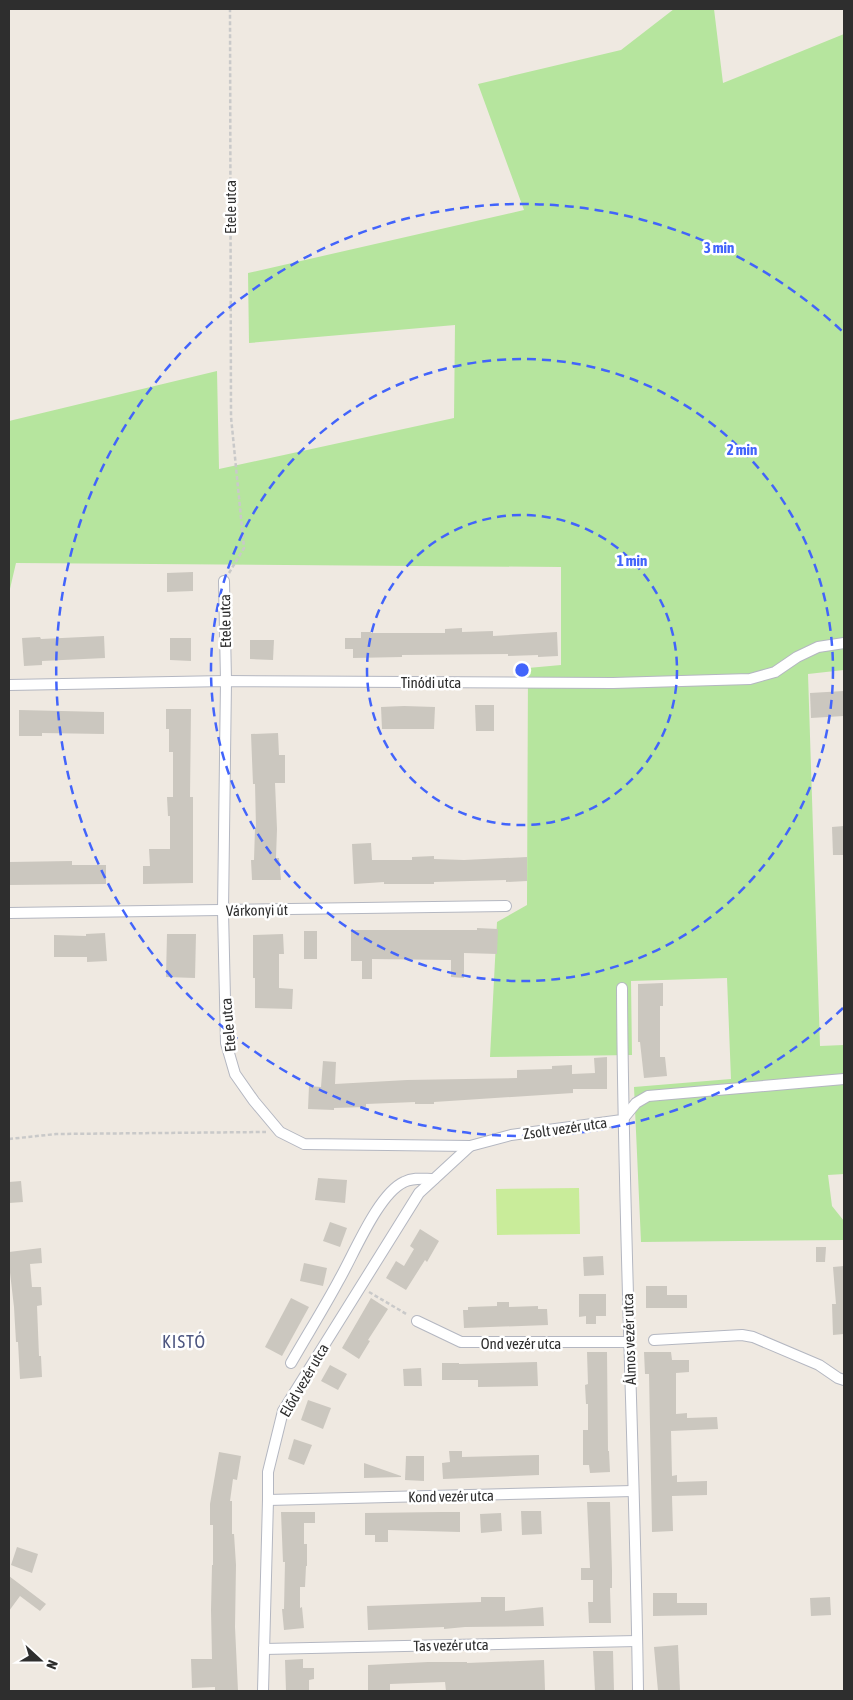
<svg xmlns="http://www.w3.org/2000/svg" width="853" height="1700" font-family="'Asap Condensed',sans-serif">
<style>
.green{fill:#b6e59e}
.pitch{fill:#c9ec9a}
.building{fill:#cbc7bf}
.lines{fill:none;stroke-linecap:round;stroke-linejoin:round}
.minor-casing{stroke:#b4b7c1;stroke-width:12}
.path{stroke:#c9c9c9;stroke-width:2.5;stroke-dasharray:4 2.5;stroke-linecap:butt}
.minor{stroke:#fff;stroke-width:10}
.ring{fill:none;stroke:#4264fb;stroke-width:2.5;stroke-dasharray:9 6}
.labels{text-anchor:middle;dominant-baseline:central;stroke-width:5;stroke-linejoin:round;paint-order:stroke}
.street-label{font-size:15px;fill:#2e2e2e;stroke:#fff}
.quarter-label{font-size:18px;letter-spacing:1px;fill:#4d5680;stroke:#fff}
.centre{fill:#4264fb;stroke:#fff;stroke-width:2.5}
.ring-label{font-size:15px;text-anchor:middle;font-weight:bold;fill:#4264fb;stroke:#fff;stroke-width:5;stroke-linejoin:round;paint-order:stroke}
</style>
<rect width="100%" height="100%" fill="#efe9e1"/>
<path class="green" d="M674 9H714L723 83 844 34V670L808 674 820 1046 844 1045V1174L828 1175 832 1206 844 1221V1240L641 1242 634 1087 731 1079 727 978 631 981 632 1055 490 1057 497 922 527 905 528 668 561 665V567L16 563 9 593V421L217 371 219 469 454 418 455 325 249 343 248 273 524 210 478 84 621 50Z"/>
<path class="pitch" d="M579 1188 580 1234 497 1235 496 1189Z"/>
<g class="building">
<path d="M193 572V591L167 592V573Z"/>
<path d="M462 628V632L493 631V636L557 632 558 656 538 657V655L508 656V654L402 655V657L353 658V649H345V638H361V632H371V633H445V629Z"/>
<path d="M104 636 105 658 42 661V665L24 666 22 638 40 637 41 639Z"/>
<path d="M170 638H191V661L170 660Z"/>
<path d="M250 640H274L273 660 250 659Z"/>
<path d="M844 691V716L811 718 810 693Z"/>
<path d="M475 705H494V731H476Z"/>
<path d="M404 706 435 707 434 729H382L381 707Z"/>
<path d="M166 709H191L190 797H193V883L143 884V866H150L149 849H170V816H168L167 797H173V752H169V729H166Z"/>
<path d="M19 710 104 712V734L42 733V736H19Z"/>
<path d="M278 733 279 755H285V783H275L277 829 276 858H279L281 880H252L251 860H254L255 828H256L255 784H253L251 734Z"/>
<path d="M844 826V855H833L832 827Z"/>
<path d="M371 843 372 860H412V857L434 856V859L464 860 527 857V881L506 882V880L434 882V884H384V882L354 884 352 844Z"/>
<path d="M72 861V865H106V884L9 885V862Z"/>
<path d="M477 928 498 929 497 954 464 953V978L451 977V960L372 959V979H362V961H351V930H477Z"/>
<rect x="304" y="931" width="13" height="28"/>
<path d="M105 933 107 961 87 962V957H54V935L86 936V934Z"/>
<path d="M167 934H196L195 978 166 977Z"/>
<path d="M283 934 284 954H279V988L293 989 292 1009 255 1008V978H253V935Z"/>
<path d="M663 983V1006H660V1057H665L667 1076 644 1078 640 1042H638V984Z"/>
<path d="M607 1057V1089H573V1093L434 1102V1104H415V1102L366 1104V1107L334 1108V1110L308 1109 309 1086 321 1087 323 1061 336 1062 335 1084 407 1080 517 1078V1070L552 1069V1066L572 1065V1074L595 1073 594 1058Z"/>
<path d="M318 1178 347 1180 345 1203 315 1200Z"/>
<path d="M21 1181 23 1202 9 1203V1182Z"/>
<path d="M330 1222 347 1228 340 1247 323 1241Z"/>
<path d="M420 1229 439 1241 427 1262 425 1260 406 1290 386 1278 396 1261 404 1266 414 1249 410 1246Z"/>
<path d="M816 1247H826L825 1262H816Z"/>
<path d="M41 1248 42 1263 30 1264 32 1287H41L42 1305 37 1306 39 1356H41L42 1377 20 1379 18 1342H16L14 1307 9 1264V1252Z"/>
<path d="M603 1256 604 1275 584 1276 583 1257Z"/>
<path d="M304 1263 327 1268 323 1286 300 1281Z"/>
<path d="M844 1266V1334L833 1335 832 1304H836L833 1267Z"/>
<path d="M646 1286H667V1295H687V1308H646Z"/>
<path d="M579 1294H606V1316H596V1324H586V1316L579 1317Z"/>
<path d="M291 1298 309 1307 282 1356 265 1347Z"/>
<path d="M371 1298 388 1309 368 1340 370 1341 359 1359 342 1348Z"/>
<path d="M497 1302H509V1307L538 1306V1309H547L548 1325 464 1328 463 1310H468V1307L497 1306Z"/>
<path d="M587 1352H607L608 1451H609L610 1472 590 1473 589 1465H583V1430H588V1404H586L585 1385 588 1384Z"/>
<path d="M644 1352H671L672 1360H689V1372L676 1373V1414L687 1413V1418L717 1417 718 1429 671 1431 672 1476 677 1475V1482L707 1481V1495L672 1496 673 1531 652 1532 649 1374H645Z"/>
<path d="M537 1362 538 1386 478 1387V1380H442V1363H459V1364Z"/>
<path d="M330 1365 347 1374 338 1390 321 1381Z"/>
<path d="M421 1368 422 1386H404L403 1369Z"/>
<path d="M308 1400 331 1408 323 1429 301 1420Z"/>
<path d="M294 1439 312 1445 304 1465 288 1459Z"/>
<path d="M449 1451H462V1457L539 1455V1475L443 1479 442 1463 450 1462Z"/>
<path d="M219 1452 241 1456 237 1480 233 1479 230 1501H232V1534H234L236 1565 235 1627 238 1691H215V1687L192 1688 191 1659H212L211 1610 212 1565H213V1525H210V1504Z"/>
<path d="M406 1456H424V1481L405 1480Z"/>
<path d="M364 1463 401 1476V1477L364 1478Z"/>
<path d="M587 1502H610L612 1570V1588H610L611 1623H589L588 1602H593V1580H581V1568H590Z"/>
<path d="M521 1511H541L542 1534 522 1535Z"/>
<path d="M281 1512H315V1523H304V1544H307V1566H306L305 1587H300V1608L302 1607 304 1628 284 1630 282 1609H284L285 1562H283Z"/>
<path d="M441 1512H460V1532L388 1530V1542H375V1535H365V1513Z"/>
<path d="M501 1513 502 1531 481 1533 480 1514Z"/>
<path d="M17 1547 38 1554 32 1573 11 1565Z"/>
<path d="M9 1576 46 1604 40 1611 20 1596 9 1611Z"/>
<path d="M653 1593H677V1603H707V1615L653 1616Z"/>
<path d="M481 1597H505V1611L543 1607 544 1626 465 1627 444 1629V1627L368 1630 367 1606 481 1602Z"/>
<path d="M830 1597 831 1615 811 1616 810 1598Z"/>
<path d="M678 1645 680 1691H658L654 1647Z"/>
<path d="M593 1651H613L614 1691H595Z"/>
<path d="M303 1659V1668H314V1679L309 1680V1691H286L285 1660Z"/>
<path d="M544 1660 545 1690 446 1691 445 1682 390 1684V1690H368V1665L428 1662H467V1663Z"/>
</g>
<g class="lines">
<g class="minor-casing">
<g id="minor">
<path d="M224 581 226 681 223 911 226 1043 235 1074 254 1101 280 1132 304 1144 470 1146 511 1135 622 1120 636 1103 648 1096 844 1079"/>
<path d="M9 685 226 681 613 683 750 679 775 672 797 657 818 647 844 643"/>
<path d="M9 913 506 906"/>
<path d="M622 988C623 1222 635 1457 638 1691"/>
<path d="M417 1321 461 1342H630"/>
<path d="M654 1340 742 1335 753 1337 819 1365 838 1378 844 1380"/>
<path d="M291 1363C307 1335 324 1308 339 1280 354 1254 378 1194 404 1182 414 1177 424 1179 434 1179"/>
<path d="M268 1500 633 1491"/>
<path d="M264 1649 637 1641"/>
<path d="M263 1691 268 1500V1472L283 1411 419 1193 470 1146"/>
</g>
</g>
<g class="path">
<path d="M229 573 244 548 231 417 230 9"/>
<path d="M9 1139 56 1134 266 1132"/>
<path d="M369 1292 408 1315"/>
</g>
<use href="#minor" class="minor"/>
</g>
<g class="ring">
<circle cx="522" cy="670" r="155"/>
<circle cx="522" cy="670" r="311"/>
<path d="M843 1008A466 466 0 1 1 843 332"/>
</g>
<g class="labels">
<g class="street-label">
<text transform="translate(230 207) rotate(-90)">Etele utca</text>
<text transform="translate(225 621) rotate(-91)">Etele utca</text>
<text x="431" y="682">Tinódi utca</text>
<text transform="translate(257 910) rotate(-1)">Várkonyi út</text>
<text transform="translate(228 1025) rotate(-95)">Etele utca</text>
<text transform="translate(565 1128) rotate(-8)">Zsolt vezér utca</text>
<text transform="translate(629 1339) rotate(-92)">Álmos vezér utca</text>
<text x="521" y="1343">Ond vezér utca</text>
<text transform="translate(304 1380) rotate(-60)">Előd vezér utca</text>
<text transform="translate(451 1496) rotate(-1)">Kond vezér utca</text>
<text transform="translate(451 1645) rotate(-1)">Tas vezér utca</text>
</g>
<g class="quarter-label">
<text x="184" y="1341">KISTÓ</text>
</g>
</g>
<circle cx="522" cy="670" r="8" class="centre"/>
<g class="ring-label">
<text x="719" y="253">3 min</text>
<text x="742" y="455">2 min</text>
<text x="632" y="566">1 min</text>
</g>
<rect width="853" height="1700" fill="none" stroke="#2e2e2e" stroke-width="20"/>
<g transform="translate(40 1660) rotate(111)" stroke="#ffffff" stroke-width="4" paint-order="stroke">
<path d="M0-4L9 19L0 12L-9 19Z" fill="#2e2e2e"/>
<text y="-8" font-size="14" font-weight="bold" text-anchor="middle" fill="#2e2e2e">N</text>
</g>
</svg>
